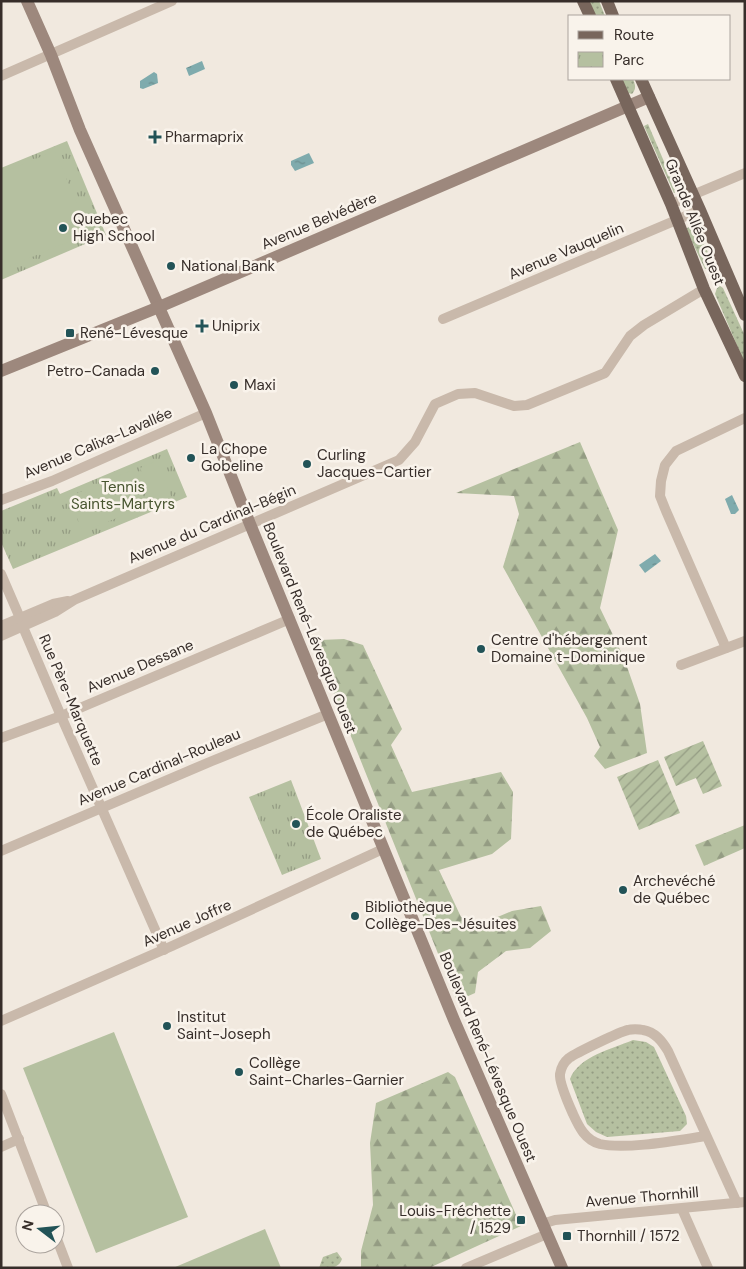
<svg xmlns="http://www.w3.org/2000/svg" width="746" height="1269" font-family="'DM Sans',sans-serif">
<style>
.grass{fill:url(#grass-dots)}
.forest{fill:url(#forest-firs)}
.park{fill:url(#park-tufts)}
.garden{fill:url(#garden-furrows)}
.pitch{fill:#b5c0a0}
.water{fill:url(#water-ripples)}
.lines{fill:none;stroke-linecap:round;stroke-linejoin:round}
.street{stroke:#c9b9ab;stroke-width:10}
.secondary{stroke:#9d887d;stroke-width:12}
.primary{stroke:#78665c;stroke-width:12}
.poi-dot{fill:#225357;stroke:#f9f3eb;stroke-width:2}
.labels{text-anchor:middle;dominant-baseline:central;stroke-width:5;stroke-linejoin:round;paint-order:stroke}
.poi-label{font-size:15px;fill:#372e2a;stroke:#f9f3eb;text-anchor:start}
.street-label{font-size:15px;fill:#372e2a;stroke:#f9f3eb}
.park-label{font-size:15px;fill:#47542f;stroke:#f9f3eb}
</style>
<defs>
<pattern id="grass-dots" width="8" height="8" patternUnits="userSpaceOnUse" patternTransform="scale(1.25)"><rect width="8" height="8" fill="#b5c0a0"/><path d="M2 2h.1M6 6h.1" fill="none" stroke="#949c83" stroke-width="1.8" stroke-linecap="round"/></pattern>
<pattern id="forest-firs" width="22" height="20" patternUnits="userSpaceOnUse" patternTransform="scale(1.25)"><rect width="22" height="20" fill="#b5c0a0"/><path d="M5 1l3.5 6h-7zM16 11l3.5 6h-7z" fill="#949c83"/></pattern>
<pattern id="park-tufts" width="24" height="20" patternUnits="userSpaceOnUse" patternTransform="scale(1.25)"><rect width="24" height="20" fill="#b5c0a0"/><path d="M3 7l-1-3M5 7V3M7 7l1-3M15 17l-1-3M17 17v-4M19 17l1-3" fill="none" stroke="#949c83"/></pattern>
<pattern id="garden-furrows" width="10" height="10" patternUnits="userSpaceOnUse" patternTransform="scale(1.25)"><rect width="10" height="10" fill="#b5c0a0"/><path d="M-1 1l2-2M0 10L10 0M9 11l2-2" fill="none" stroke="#949c83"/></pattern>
<pattern id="water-ripples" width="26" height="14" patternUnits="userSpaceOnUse" patternTransform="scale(1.25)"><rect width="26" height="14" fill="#7fabad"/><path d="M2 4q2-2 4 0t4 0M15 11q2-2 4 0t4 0" fill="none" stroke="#698c8d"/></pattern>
</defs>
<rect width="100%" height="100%" fill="#f1e9df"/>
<g class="grass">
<path d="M586 1H599L605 16H593Z"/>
<path d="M620 79H633C635 85 637 88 632 94L628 93Z"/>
<path d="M648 124 677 192 674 193 644 126Z"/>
<path d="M694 225 697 226 713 265 706 269H705L687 231V228Z"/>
<path d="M720 286 723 288 745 336V364L715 294 717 288Z"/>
<path d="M633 1040 646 1042 654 1047 686 1116 687 1124 680 1131 607 1137 596 1132 587 1124 570 1079C579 1056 612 1049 633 1040Z"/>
<path d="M337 1252 342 1259C339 1269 328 1268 319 1268L323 1257Z"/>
</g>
<g class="forest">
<path d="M580 442 618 530 600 608 624 658 640 704 647 753 605 769 594 756 600 747 587 718 503 567 519 514 514 496 456 493Z"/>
<path d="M344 639 363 645 402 729 391 745 412 792 501 772 513 792 511 839 492 854 439 870 461 917 481 924 512 911 541 906 551 931 530 948 506 951 478 972 475 993 457 1001 314 644 320 640Z"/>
<path d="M745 825V848L704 866 695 845Z"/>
<path d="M448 1072 455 1077 521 1226 429 1268H361V1251L373 1205 370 1143 376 1103Z"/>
</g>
<g class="park">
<path d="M67 141 106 235 1 280V168Z"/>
<path d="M167 449 187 497 13 569 1 542V511L57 488 60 494Z"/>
<path d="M291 780 321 859 282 875 249 797Z"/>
</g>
<g class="garden">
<path d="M703 741 722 786 703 794 696 778 676 786 664 757Z"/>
<path d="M658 760 680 813 639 830 617 777Z"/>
</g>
<g class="pitch">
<path d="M55 151 89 233 1 270V173Z"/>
<path d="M156 461 171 496 154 503 140 468Z"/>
<path d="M132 470 147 505 131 512 116 477Z"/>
<path d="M109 480 124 515 107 522 92 487Z"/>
<path d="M85 490 100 525 83 532 68 497Z"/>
<path d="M114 1032 188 1217 96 1253 23 1068Z"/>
<path d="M265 1229 281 1268H173Z"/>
</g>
<g class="water">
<path d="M202 61 205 69 189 76 186 68Z"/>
<path d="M154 72 157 74 158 83 143 89 140 88V81Z"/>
<path d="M309 153 314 163 295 171 291 165V161Z"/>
<path d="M732 495 739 510 735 514H731L725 499Z"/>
<path d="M655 554 661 561 645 573 639 565Z"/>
</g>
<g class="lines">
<g class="street">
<path d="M1 76 172 1"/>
<path d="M671 204 745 173"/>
<path d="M443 319 700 210"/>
<path d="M1 500 52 481 206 413"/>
<path d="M1 574 20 618"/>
<path d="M1 626 53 604 68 601"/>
<path d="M23 627 61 716 164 950"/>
<path d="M1 636 55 612 74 600 399 460 415 442 435 404 458 394 475 393 514 406 527 405 605 373 630 336 644 325 704 289"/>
<path d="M726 648 666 511 660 496 661 481 665 465 676 451 745 418"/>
<path d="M681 665 745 641"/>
<path d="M1 738 61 716 290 619"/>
<path d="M1 851 212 761 328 714"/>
<path d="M1 1021 172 946 383 849"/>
<path d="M1 1094 47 1214"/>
<path d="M706 1136C679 1140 626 1150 600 1144 585 1140 579 1127 573 1114 569 1105 559 1083 560 1074 561 1068 564 1062 569 1058 576 1053 619 1032 628 1030 631 1029 639 1029 643 1030 655 1032 662 1041 668 1051L737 1203"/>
<path d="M1 1147 19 1139"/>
<path d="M682 1209 708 1268"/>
<path d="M542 1224 555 1220 745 1202"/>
<path d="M55 1234 68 1268"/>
<path d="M466 1268 547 1234"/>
</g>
<g class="secondary">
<path d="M27 1 51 55 80 130 206 413 250 524 454 1020 562 1268"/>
<path d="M1 371 159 307 649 97"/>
</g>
<g class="primary">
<path d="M583 1 590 16"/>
<path d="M607 1 613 16"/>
<path d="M616 79 671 204 704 289 745 376"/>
<path d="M641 79 700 210 745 315"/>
</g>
</g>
<g class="poi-dot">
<path d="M152.5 129.5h5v5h5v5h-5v5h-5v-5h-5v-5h5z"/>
<circle cx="63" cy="228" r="5"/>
<circle cx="171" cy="266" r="5"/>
<path d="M199.5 318.5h5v5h5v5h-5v5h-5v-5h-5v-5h5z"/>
<rect x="65" y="328" width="10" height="10" rx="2.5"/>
<circle cx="155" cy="371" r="5"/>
<circle cx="234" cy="385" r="5"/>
<circle cx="191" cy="458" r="5"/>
<circle cx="307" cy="464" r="5"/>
<circle cx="481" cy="649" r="5"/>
<circle cx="296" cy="824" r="5"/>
<circle cx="623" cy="890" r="5"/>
<circle cx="355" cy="916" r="5"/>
<circle cx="167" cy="1026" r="5"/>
<circle cx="239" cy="1072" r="5"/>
<rect x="516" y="1215" width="10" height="10" rx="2.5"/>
<rect x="562" y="1231" width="10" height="10" rx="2.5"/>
</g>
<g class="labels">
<g class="poi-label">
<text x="165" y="137">Pharmaprix</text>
<text x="73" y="219">Quebec<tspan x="73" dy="17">High School</tspan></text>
<text x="181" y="266">National Bank</text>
<text x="212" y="326">Uniprix</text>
<text x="80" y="333">René-Lévesque</text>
<text x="145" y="371" text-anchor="end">Petro-Canada</text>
<text x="244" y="385">Maxi</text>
<text x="201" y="449">La Chope<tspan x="201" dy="17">Gobeline</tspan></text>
<text x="317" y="455">Curling<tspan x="317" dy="17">Jacques-Cartier</tspan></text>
<text x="491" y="640">Centre d'hébergement<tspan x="491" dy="17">Domaine t-Dominique</tspan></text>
<text x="306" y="815">École Oraliste<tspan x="306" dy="17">de Québec</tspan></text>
<text x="633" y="881">Archevéché<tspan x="633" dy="17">de Québec</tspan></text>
<text x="365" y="907">Bibliothèque<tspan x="365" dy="17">Collège-Des-Jésuites</tspan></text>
<text x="177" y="1017">Institut<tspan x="177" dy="17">Saint-Joseph</tspan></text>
<text x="249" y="1063">Collège<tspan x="249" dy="17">Saint-Charles-Garnier</tspan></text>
<text x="511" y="1211" text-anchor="end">Louis-Fréchette<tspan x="511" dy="17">/ 1529</tspan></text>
<text x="577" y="1236">Thornhill / 1572</text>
</g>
<g class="street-label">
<text transform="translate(319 221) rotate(-23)">Avenue Belvédère</text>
<text transform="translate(695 222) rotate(68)">Grande Allée Ouest</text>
<text transform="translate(566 251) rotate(-23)">Avenue Vauquelin</text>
<text transform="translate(98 443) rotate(-23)">Avenue Calixa-Lavallée</text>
<text transform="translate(212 524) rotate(-23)">Avenue du Cardinal-Bégin</text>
<text transform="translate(310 628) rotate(68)">Boulevard René-Lévesque Ouest</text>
<text transform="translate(140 666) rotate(-23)">Avenue Dessane</text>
<text transform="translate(71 700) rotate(67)">Rue Père-Marquette</text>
<text transform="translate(159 767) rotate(-23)">Avenue Cardinal-Rouleau</text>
<text transform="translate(187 923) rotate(-24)">Avenue Joffre</text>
<text transform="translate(488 1057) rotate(67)">Boulevard René-Lévesque Ouest</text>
<text transform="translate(642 1197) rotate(-5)">Avenue Thornhill</text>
</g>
<g class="park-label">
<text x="123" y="487">Tennis<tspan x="123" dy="17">Saints-Martyrs</tspan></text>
</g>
</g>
<rect width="746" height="1269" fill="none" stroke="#372e2a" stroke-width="5"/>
<rect x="568" y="15" width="162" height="65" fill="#f9f3eb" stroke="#aba49e"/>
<rect x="578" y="31" width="25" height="8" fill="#78665c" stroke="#aba49e"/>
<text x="614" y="40" font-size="15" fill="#372e2a">Route</text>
<rect x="578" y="52" width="25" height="15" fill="url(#park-tufts)" stroke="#aba49e"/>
<text x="614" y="65" font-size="15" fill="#372e2a">Parc</text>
<g transform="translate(40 1229) rotate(286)"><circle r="24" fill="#f9f3eb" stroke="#aba49e"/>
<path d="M0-4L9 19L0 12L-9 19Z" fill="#225357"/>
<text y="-8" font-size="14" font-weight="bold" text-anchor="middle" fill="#372e2a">N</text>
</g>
</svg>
